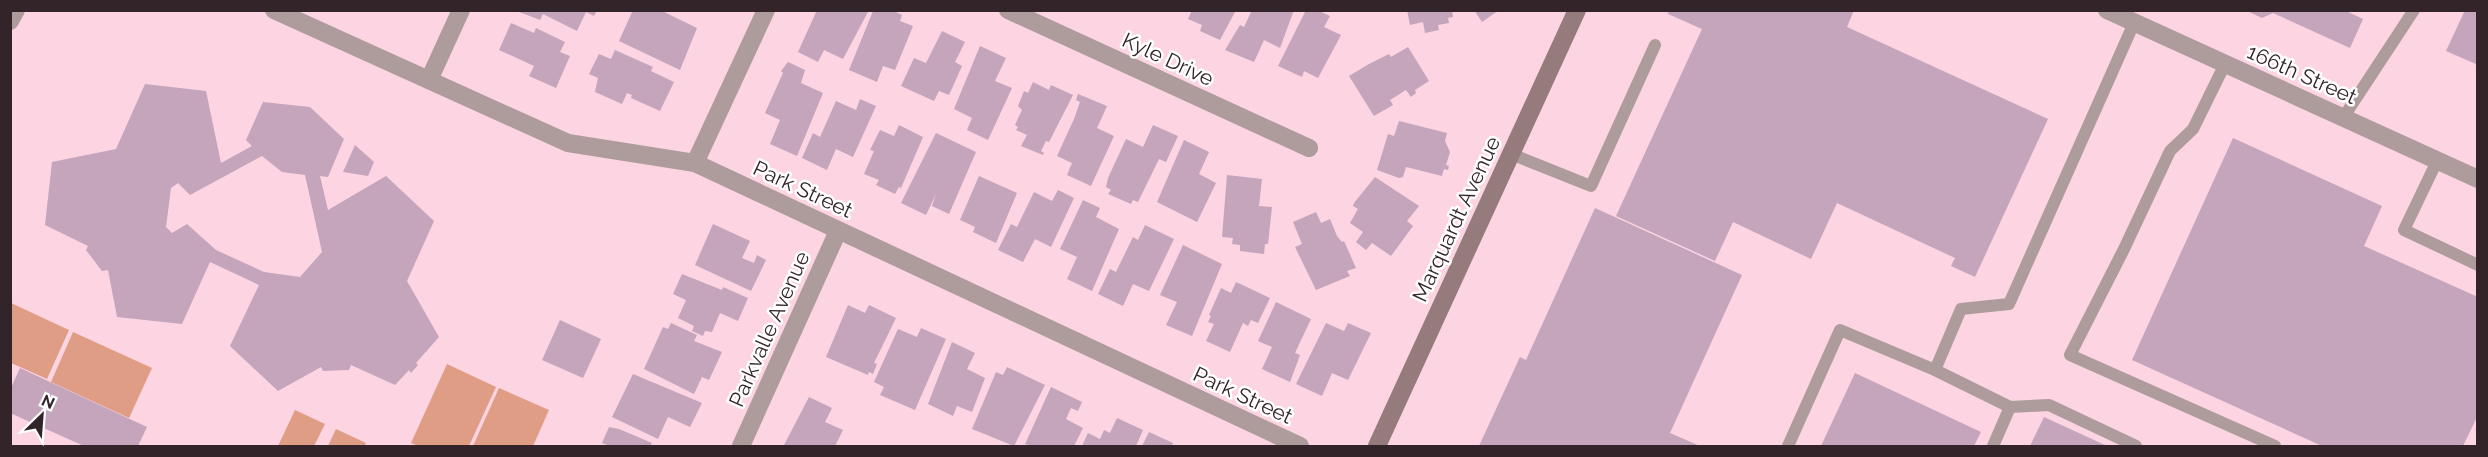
<svg xmlns="http://www.w3.org/2000/svg" width="2488" height="457" font-family="Raleway,sans-serif">
<style>
.green{fill:#e09d86}
.building{fill:#c4a5bc;fill-rule:evenodd}
.lines{fill:none;stroke-linecap:round;stroke-linejoin:round}
.lane{stroke:#ae9c9c;stroke-width:12}
.street{stroke:#ae9c9c;stroke-width:18}
.secondary{stroke:#957b7b;stroke-width:18}
.labels{text-anchor:middle;dominant-baseline:central;stroke-width:5;stroke-linejoin:round;paint-order:stroke}
.street-label{font-size:21px;fill:#332429;stroke:#fff}
</style>
<rect width="100%" height="100%" fill="#fcd4e2"/>
<g class="green">
<path d="M11 303 69 330 47 379 11 363Z"/>
<path d="M73 332 152 368 129 418 51 382Z"/>
<path d="M447 364 496 387 469 446H418L411 443Z"/>
<path d="M499 388 549 410 533 446H473Z"/>
<path d="M295 410 325 424 314 446H278Z"/>
<path d="M336 429 366 443 364 446H328Z"/>
</g>
<g class="building">
<path d="M514 10H597L594 16 586 12 577 31 543 14 540 20Z"/>
<path d="M633 10H660L697 28 680 70 619 41Z"/>
<path d="M817 10H869L843 59 824 50 818 62 798 52Z"/>
<path d="M892 10 902 15 900 21 913 26 895 70 883 66 877 82 849 70 873 11Z"/>
<path d="M1192 10H1236L1220 40 1200 31 1202 25 1188 19Z"/>
<path d="M1252 10H1294L1280 48 1264 40 1254 62 1225 50 1240 25 1244 27Z"/>
<path d="M1306 10H1317L1330 16 1324 27 1341 35 1318 78 1304 71 1302 77 1278 66Z"/>
<path d="M1407 10H1452L1453 17 1448 18 1449 23 1438 25 1439 30 1425 33 1423 22 1410 25Z"/>
<path d="M1474 10H1499L1482 22Z"/>
<path d="M1669 10H1854L1847 27 2048 119 1975 277 1951 266 1955 258 1837 203 1811 259 1733 222 1715 261 1616 216 1702 29 1668 14Z"/>
<path d="M2245 10H2344L2363 19 2350 48 2273 13 2262 18Z"/>
<path d="M2465 10H2478V65L2446 51Z"/>
<path d="M511 23 534 33 536 28 565 42 560 52 570 56 556 88 529 76 534 66 499 50Z"/>
<path d="M942 31 965 42 955 62 962 66 949 95 939 91 934 101 901 86 914 58 926 63Z"/>
<path d="M980 46 1006 58 995 81 1012 88 988 140 967 130 972 118 954 109Z"/>
<path d="M1408 47 1429 81 1415 90 1416 93 1411 97 1406 90 1390 100 1393 105 1374 116 1349 76 1369 64 1389 54 1391 57Z"/>
<path d="M615 50 653 67 651 71 674 82 660 111 631 98 632 95 627 93 622 104 595 92 598 78 589 74 599 54 611 59Z"/>
<path d="M788 62 805 70 801 83 823 93 797 156 770 144 780 120 765 113 783 73 781 71Z"/>
<path d="M1033 82 1049 90 1051 85 1073 95 1049 142 1046 141 1041 151 1044 153 1043 155 1021 146 1027 135 1016 130 1018 127 1015 125 1022 110 1018 106 1024 91 1028 93Z"/>
<path d="M145 84 206 91 221 163 252 146 246 140 263 102 310 107 344 139 328 177 320 176 328 210 386 176 434 221 407 281 439 337 416 363 418 365 411 373 409 370 395 385 351 365 349 370 323 371 321 367 278 391 230 346 259 285 210 262 182 324 117 317 108 270 102 271 86 250 88 246 45 225 52 162 116 149ZM262 156 282 172 305 175 322 252 300 277 264 272 216 250 187 224 172 233 166 227 171 188 178 183 190 195Z"/>
<path d="M1078 94 1107 106 1097 128 1114 136 1091 186 1067 175 1072 163 1057 156 1074 119 1080 102 1076 100Z"/>
<path d="M860 99 876 106 853 157 836 149 827 170 802 158 813 133 820 137 836 101 856 110Z"/>
<path d="M1399 121 1447 133 1445 141 1450 152 1446 165 1449 166 1448 170 1444 169 1442 176 1406 167 1403 177 1399 178 1377 170 1388 134 1394 136Z"/>
<path d="M899 125 923 137 901 188 899 187 895 194 876 185 879 180 864 174 874 151 870 150 880 130 894 136Z"/>
<path d="M1153 125 1178 136 1166 162 1159 159 1138 202 1133 200 1131 204 1108 194 1111 190 1106 187 1108 178 1126 139 1143 147Z"/>
<path d="M936 133 976 152 949 214 932 206 936 194 926 215 901 203Z"/>
<path d="M2233 138 2382 206 2364 246 2478 297V415L2463 446H2322L2132 360Z"/>
<path d="M1184 140 1209 152 1199 174 1216 183 1197 222 1157 202Z"/>
<path d="M355 145 374 162 368 176 343 172Z"/>
<path d="M1227 175 1262 179 1259 206 1272 207 1268 244H1265L1264 254 1240 251V245L1232 244 1233 238 1222 237Z"/>
<path d="M979 176 1017 193 996 243 973 232 975 227 960 220Z"/>
<path d="M1375 177 1419 206 1407 221 1413 226 1391 256 1372 243 1366 250 1356 242 1363 232 1350 223 1358 209 1353 206 1354 203Z"/>
<path d="M1058 190 1074 198 1051 247 1035 239 1023 262 998 250 1011 224 1017 227 1034 192 1052 201Z"/>
<path d="M1083 200 1100 208 1096 217 1119 229 1092 291 1067 279 1077 257 1060 249Z"/>
<path d="M1595 208 1742 275 1670 433 1700 446H1479L1520 357 1526 360Z"/>
<path d="M1316 212 1321 223 1330 219 1337 236 1342 242 1344 241 1356 268 1347 271 1350 276 1316 290 1295 247 1302 244 1293 222Z"/>
<path d="M713 224 750 241 742 258 754 263 757 255 766 260 751 291 695 265Z"/>
<path d="M1145 225 1174 239 1149 291 1133 284 1123 306 1098 294 1110 269 1116 272 1133 237 1138 240Z"/>
<path d="M1183 245 1222 264 1192 336 1166 325 1177 302 1160 295Z"/>
<path d="M682 274 722 290 723 287 748 298 738 321 720 313 712 332 705 331 703 336 692 331 694 326 678 318 686 300 673 294Z"/>
<path d="M1236 282 1270 298 1258 323 1251 320 1248 326 1243 323 1230 352 1206 341 1214 324 1208 322 1211 316 1209 315 1221 288 1231 293Z"/>
<path d="M1276 302 1311 319 1295 353 1300 355 1290 382 1262 369 1272 347 1258 341Z"/>
<path d="M848 305 865 313 869 305 896 318 874 363 877 364 873 374 869 372 868 375 826 357Z"/>
<path d="M560 320 601 339 583 378 542 360Z"/>
<path d="M671 323 697 335 694 341 722 352 709 380 702 377 694 394 644 369 663 327 668 329Z"/>
<path d="M1326 323 1344 331 1348 323 1371 333 1348 380 1332 373 1322 396 1296 384Z"/>
<path d="M921 328 946 339 915 410 880 395 884 387 874 382 898 329 917 337Z"/>
<path d="M952 342 975 353 967 369 985 378 972 412 957 406 953 416 928 404Z"/>
<path d="M1007 367 1045 385 1014 446 972 429 996 372 1003 375Z"/>
<path d="M20 368 147 427 138 446H84L10 413V390Z"/>
<path d="M1855 373 1981 432 1974 446H1821Z"/>
<path d="M633 374 702 403 690 427 668 417 658 439 612 417Z"/>
<path d="M1051 387 1082 402 1078 411 1071 408 1066 419 1083 428 1074 446H1031L1025 444Z"/>
<path d="M809 397 832 408 825 422 843 430 835 446 784 445Z"/>
<path d="M2044 417 2107 446H2030Z"/>
<path d="M1117 418 1143 430 1136 446H1082L1088 433 1100 439 1104 430 1110 433Z"/>
<path d="M609 427 619 429 652 443 650 446H610L602 443Z"/>
<path d="M1149 432 1173 443 1172 446H1142Z"/>
</g>
<g class="lines">
<g class="lane">
<path d="M2225 64 2193 129 2170 151 2124 249 2070 355 2275 446"/>
<path d="M2343 118 2414 10"/>
<path d="M1511 154 1591 186 1655 45"/>
<path d="M2437 161 2404 230 2478 265"/>
<path d="M1935 370 2010 407 1993 446"/>
<path d="M2010 407 2049 405 2136 446"/>
<path d="M1788 446 1840 330 1935 370 1961 309 2009 304 2134 23"/>
</g>
<g class="street">
<path d="M274 10 568 143 695 163 1300 446"/>
<path d="M1008 10 1309 148"/>
<path d="M2107 10 2478 179"/>
<path d="M10 21 16 10"/>
<path d="M429 80 461 10"/>
<path d="M695 163 766 10"/>
<path d="M741 446 838 231"/>
</g>
<path class="secondary" d="M1377 446 1577 10"/>
</g>
<g class="labels">
<g class="street-label">
<text transform="translate(1168 59) rotate(25)">Kyle Drive</text>
<text transform="translate(2302 74) rotate(24)">166th Street</text>
<text transform="translate(803 189) rotate(25)">Park Street</text>
<text transform="translate(1456 219) rotate(-65)">Marquardt Avenue</text>
<text transform="translate(769 329) rotate(-66)">Parkvalle Avenue</text>
<text transform="translate(1243 395) rotate(25)">Park Street</text>
</g>
</g>
<rect width="2488" height="457" fill="none" stroke="#332429" stroke-width="24"/>
<g transform="translate(42 415) rotate(25)" stroke="#ffffff" stroke-width="4.5" paint-order="stroke">
<path d="M0-4.5L10 22L0 15L-10 22Z" fill="#332429"/>
<text y="-9" font-size="16" font-weight="bold" text-anchor="middle" fill="#332429">N</text>
</g>
</svg>
